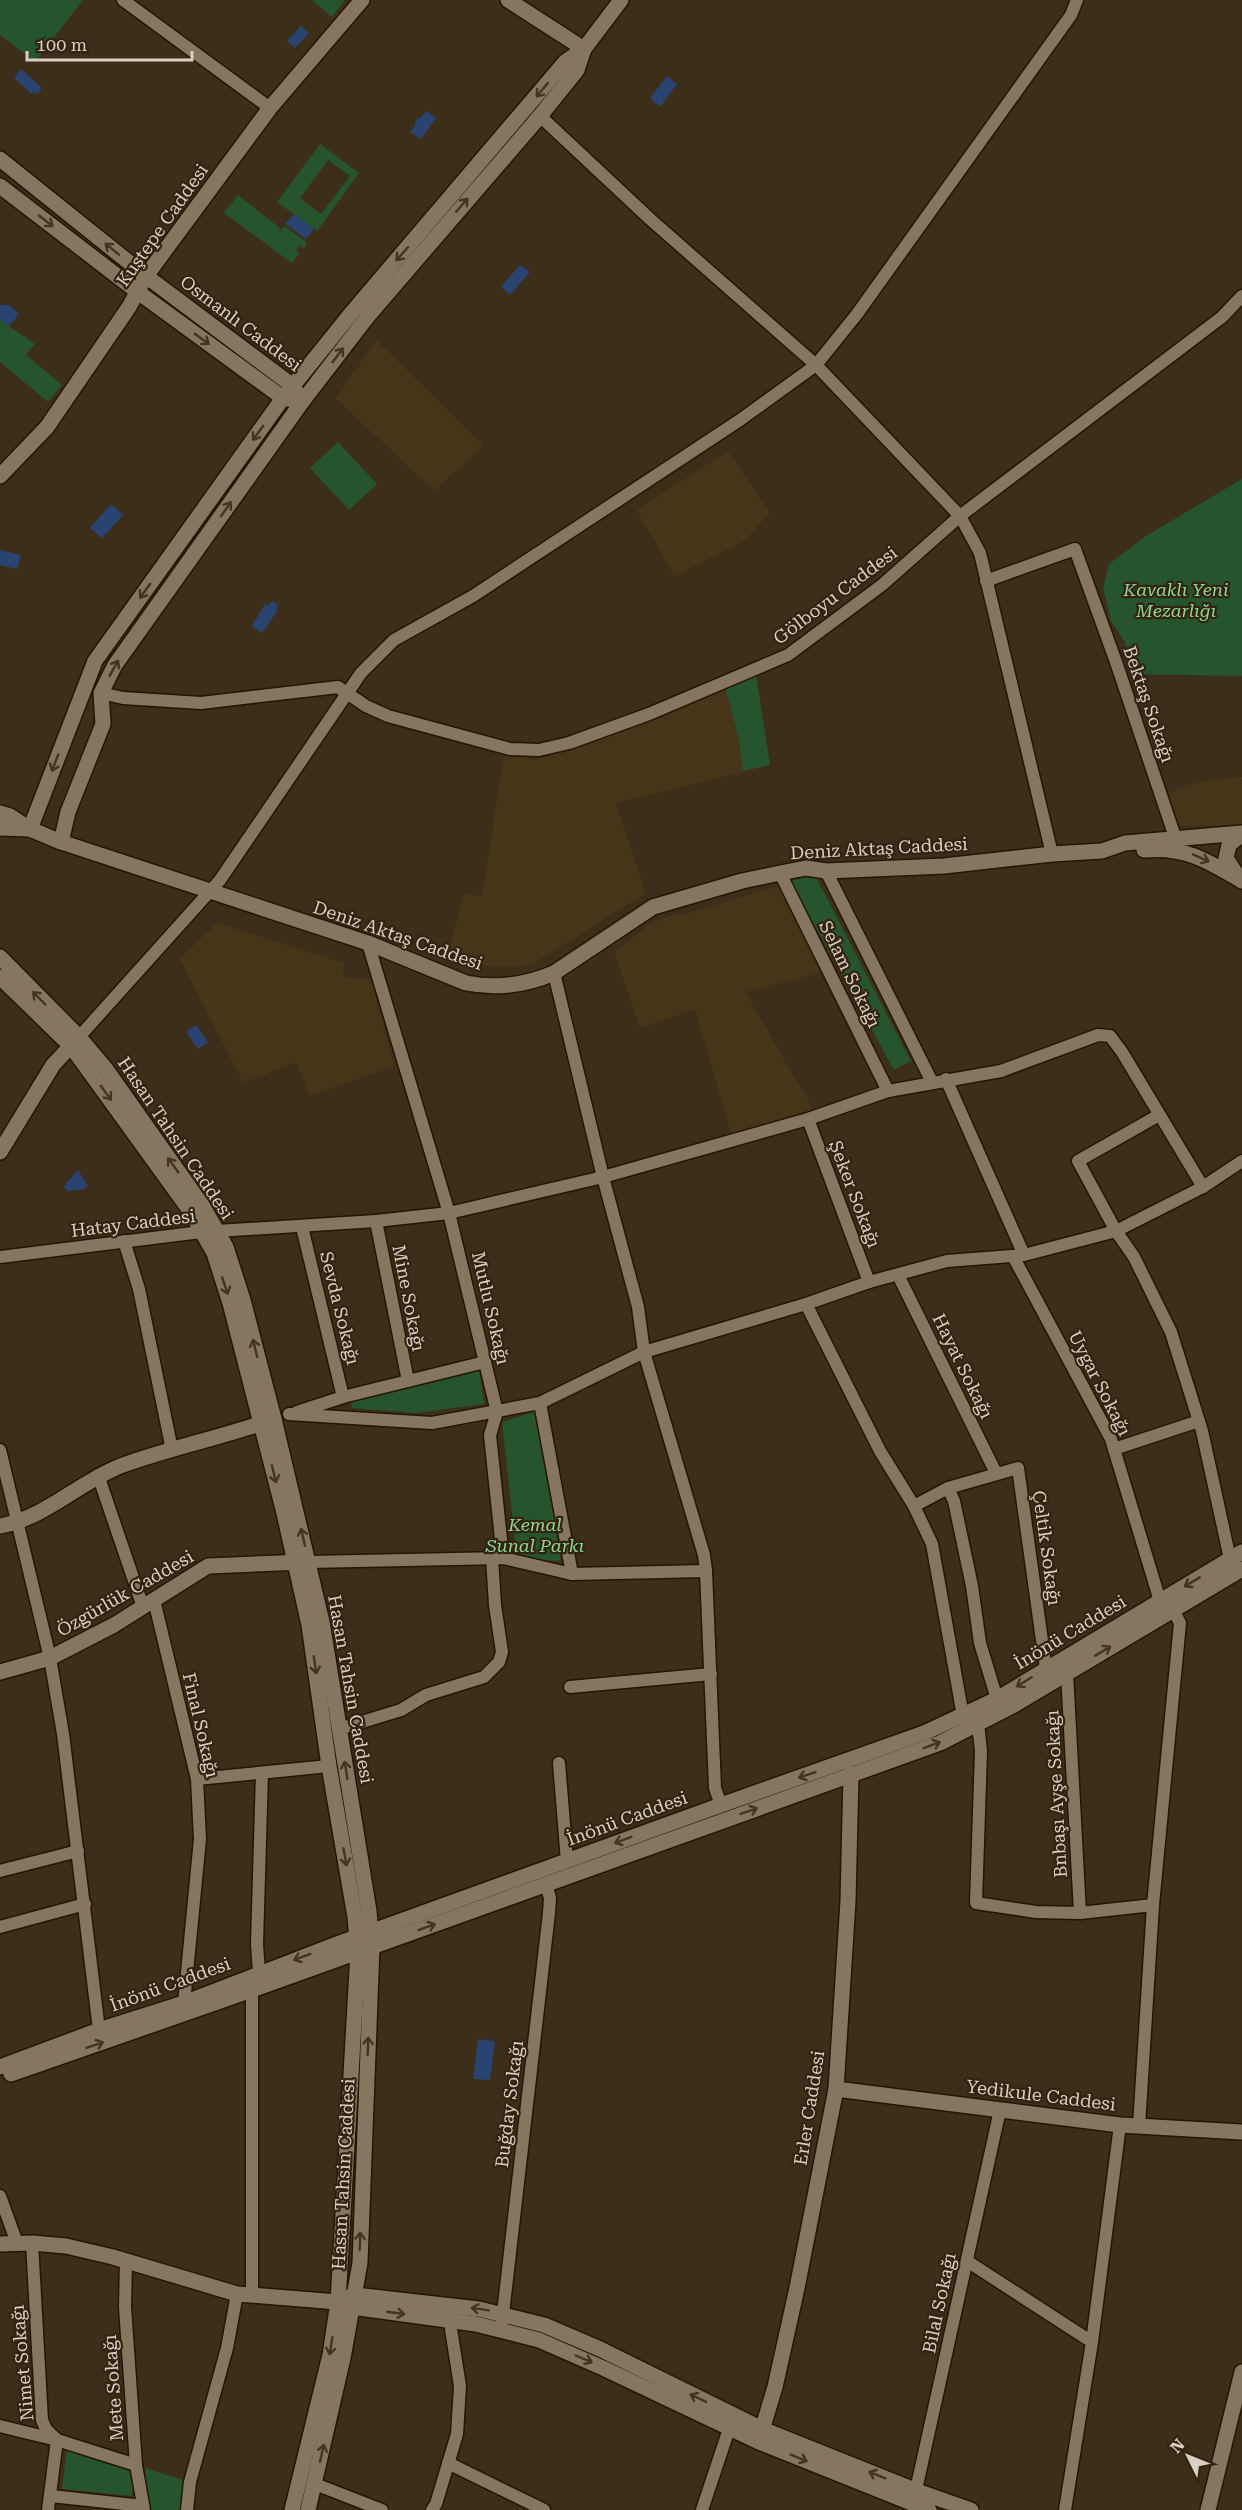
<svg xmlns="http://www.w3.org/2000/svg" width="1242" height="2510" font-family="'Roboto Serif',serif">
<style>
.built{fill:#47351a}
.green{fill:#25542d;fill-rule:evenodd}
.water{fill:#2a4471}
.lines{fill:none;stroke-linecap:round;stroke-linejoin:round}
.minor-casing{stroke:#241603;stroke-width:15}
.tertiary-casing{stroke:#241603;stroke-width:18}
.secondary-casing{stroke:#241603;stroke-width:18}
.minor{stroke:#87765f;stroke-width:12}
.tertiary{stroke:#87765f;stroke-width:15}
.secondary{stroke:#87765f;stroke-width:15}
.oneway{stroke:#443420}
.labels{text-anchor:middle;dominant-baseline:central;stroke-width:4.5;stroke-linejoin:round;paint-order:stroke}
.street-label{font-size:18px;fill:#d9cfc3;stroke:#332410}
.park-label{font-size:18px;font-style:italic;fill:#8fd797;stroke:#332410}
</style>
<rect width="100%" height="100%" fill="#3d2e1a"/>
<g class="built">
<path d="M376 340 483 445 435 491 336 399Z"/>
<path d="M728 451 770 513 744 541 674 576 637 510Z"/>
<path d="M755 669 770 765 616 803 646 893 533 964 518 967H493L447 957 464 894 482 896 504 755 535 760 593 743 589 736Z"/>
<path d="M1242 777V825L1179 826 1169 793 1194 783Z"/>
<path d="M785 884 828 971 745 992 817 1116 733 1140 695 1009 640 1028 614 952 652 923 671 915 685 914Z"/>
<path d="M217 923 344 963 343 977 368 979 372 983 394 1066 310 1096 296 1062 243 1083 180 959Z"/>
</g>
<g class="green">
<path d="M0 0H83L35 62 0 35Z"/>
<path d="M312 0H345L332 17Z"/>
<path d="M320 144 359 173 317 231 277 202ZM328 160 350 176 321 214 300 198Z"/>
<path d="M238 195 281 229 276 235 285 226 307 243 304 248 300 245 296 250 300 253 292 263 224 213Z"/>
<path d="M0 320 35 344 26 355 62 385 48 402 0 362Z"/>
<path d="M338 442 377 484 349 510 310 468Z"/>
<path d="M1242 479V676L1135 674 1125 642 1111 621 1103 588 1109 564 1146 536Z"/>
<path d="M755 669 770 765 743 771 738 736 724 683Z"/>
<path d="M815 875 911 1061 894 1070 790 881Z"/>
<path d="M479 1369 484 1404 416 1413 352 1408 351 1402Z"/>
<path d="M537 1411 561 1561 517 1559 502 1422Z"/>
<path d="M67 2449 133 2470 132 2496 62 2489Z"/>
<path d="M145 2468 183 2480 180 2510H149Z"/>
</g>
<g class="water">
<path d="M301 26 309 33 295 48 287 41Z"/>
<path d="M21 69 42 88 37 94 34 92 32 94 14 78Z"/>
<path d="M667 76 677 84 660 107 650 98Z"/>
<path d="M426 111 436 118 421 139 410 132 415 125 416 119 421 117Z"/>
<path d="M294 214 314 229 306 239 285 224Z"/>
<path d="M520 265 530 272 510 295 501 287Z"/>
<path d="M0 305H8L19 314 9 326 0 320Z"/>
<path d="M111 504 123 515 102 538 90 528Z"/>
<path d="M0 550 21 555 17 569 0 565Z"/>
<path d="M272 601 278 605 276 609 278 610 262 633 252 626 265 604 268 606Z"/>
<path d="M196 1025 208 1042 198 1049 186 1032Z"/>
<path d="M78 1170 88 1186 85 1189 67 1191 64 1186Z"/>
<path d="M478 2039 495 2041 490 2080 473 2079Z"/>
</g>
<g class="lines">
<g class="minor-casing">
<g id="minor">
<path d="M123 0 270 108"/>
<path d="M540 116 650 219 816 365 960 516 980 553 1052 854"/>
<path d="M986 581 1075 549 1116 662 1175 837"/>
<path d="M101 693 123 698 201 703 338 687 366 706 388 716 510 749 539 750 569 743 649 714 788 655 882 585 960 516 1222 317 1242 296"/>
<path d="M826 871 932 1082"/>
<path d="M780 873 888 1091"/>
<path d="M368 943 449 1213 497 1412"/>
<path d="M554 973 603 1177 638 1307 644 1352 704 1555 706 1571 715 1788 721 1805"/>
<path d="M79 1037 220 880 361 673 394 640 473 596 740 420 816 365 857 314 1071 15 1077 0"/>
<path d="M946 1079 1024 1255"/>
<path d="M1159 1115 1078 1161 1116 1231 1134 1257 1171 1332 1202 1431 1230 1559 1234 1565"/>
<path d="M808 1119 869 1282"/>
<path d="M376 1221 408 1381"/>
<path d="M302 1227 343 1397"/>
<path d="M124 1241 139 1289 172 1450"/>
<path d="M1013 1256 1111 1439 1160 1601"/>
<path d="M0 1257 201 1232 376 1221 449 1213 603 1177 808 1119 888 1091 1001 1071 1098 1035 1110 1036 1122 1052 1203 1187"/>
<path d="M898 1275 996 1473"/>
<path d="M806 1304 880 1451 914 1506 948 1488 1018 1468 1046 1669"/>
<path d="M540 1403 572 1574"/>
<path d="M297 1412 343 1397 485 1362"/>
<path d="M497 1412 490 1435 503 1558"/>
<path d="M289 1414 432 1423 540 1403 644 1352 806 1304 869 1282 947 1261 1024 1255 1116 1231 1203 1187 1242 1161"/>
<path d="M1114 1449 1199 1421"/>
<path d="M0 1450 50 1658 63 1734 99 2030"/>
<path d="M98 1475 143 1607"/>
<path d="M948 1488 954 1501 972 1586 980 1643 997 1699"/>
<path d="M914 1506 932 1544 963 1716"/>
<path d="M308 1562 503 1558 572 1574 706 1571"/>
<path d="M154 1600 197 1779 200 1839 184 2003"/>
<path d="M1067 1673 1080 1913"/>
<path d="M570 1687 711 1674"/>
<path d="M978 1724 981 1751 976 1903 1036 1912 1080 1913 1153 1905"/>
<path d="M339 1729 401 1710 426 1695 484 1677 499 1662 502 1652 495 1605 492 1558"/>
<path d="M559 1763 567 1861"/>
<path d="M197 1779 329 1766"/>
<path d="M0 1871 78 1851"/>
<path d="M0 1927 85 1904"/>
<path d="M259 1973 257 1944 262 1773"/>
<path d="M252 1990V2295"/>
<path d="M1139 2126 1153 1905 1180 1623 1173 1610"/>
<path d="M0 2196 17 2243"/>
<path d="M32 2243 42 2420 46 2429 57 2440 48 2510"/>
<path d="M967 2261 1092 2342"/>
<path d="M126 2262 125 2307 136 2465 144 2510"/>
<path d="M502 2322 549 1913 550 1898 546 1884"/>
<path d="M0 2426 57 2440 136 2465"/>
<path d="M448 2463 544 2510"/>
<path d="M315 2484 382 2510"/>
<path d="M51 2496 143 2506"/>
<path d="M914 2499 1000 2110"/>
<path d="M187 2510 190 2482 227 2348 237 2294"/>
<path d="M432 2510 436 2504 457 2434 460 2386 451 2329"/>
<path d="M702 2510 729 2429"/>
<path d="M1065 2510 1092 2342 1120 2125"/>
</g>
</g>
<g class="tertiary-casing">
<g id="tertiary">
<path d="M508 0 584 49"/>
<path d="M0 476 47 427 129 307 146 276 270 108 362 0"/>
<path d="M0 813 10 816 30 829 61 842 368 943 466 983C496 989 526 985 554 973L653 907 742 881 780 873 806 868 826 871 944 866 1052 854 1102 851 1125 843 1242 833"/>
<path d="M0 828 30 829"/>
<path d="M30 829 95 661 283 398 353 311 565 62 584 49 621 0"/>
<path d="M61 842 68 812 103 724 101 693 115 665 302 402 368 316 540 116 577 70 584 49"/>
<path d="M1144 850C1185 846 1208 861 1242 881"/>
<path d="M1237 875 1226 858 1229 845 1242 834"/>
<path d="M0 1152 53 1065 79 1037"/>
<path d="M0 1526C46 1518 80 1481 123 1465 172 1447 224 1437 274 1419"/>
<path d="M0 1672 50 1658 114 1625 208 1566 305 1562"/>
<path d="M836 2089 1120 2125 1242 2132"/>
<path d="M759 2440 775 2387 797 2288 836 2089 848 1901 851 1774"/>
<path d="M1208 2510 1242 2372"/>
</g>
</g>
<g class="secondary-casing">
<g id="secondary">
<path d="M0 159 146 276 293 386 302 402"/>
<path d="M0 186 138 292 283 398 302 402"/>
<path d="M0 957 79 1037 106 1069 202 1205 226 1247 243 1300 274 1419 322 1622 369 1911 372 1947 360 2263 343 2358 308 2510"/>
<path d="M0 977 71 1046 191 1212 214 1253 230 1303 284 1513 309 1625 329 1766 355 1917 358 1952 338 2302 330 2355 292 2510"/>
<path d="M0 2067 99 2030 184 2003 337 1944 721 1805 924 1733 997 1699 1242 1552"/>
<path d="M11 2074 252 1990 940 1743 1014 1705 1242 1569"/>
<path d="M0 2244 32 2243 66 2246 113 2257 237 2294 338 2302 352 2307 476 2324 539 2340 603 2368 759 2442 929 2510"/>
<path d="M346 2298 355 2295 479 2309 544 2325 600 2349 762 2429 917 2491 971 2510"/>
</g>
</g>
<use href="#minor" class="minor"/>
<use href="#tertiary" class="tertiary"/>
<use href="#secondary" class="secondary"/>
</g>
<defs><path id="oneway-shaft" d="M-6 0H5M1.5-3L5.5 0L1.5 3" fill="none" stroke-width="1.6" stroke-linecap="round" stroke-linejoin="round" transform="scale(1.5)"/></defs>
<g class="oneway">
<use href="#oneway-shaft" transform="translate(542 90) rotate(130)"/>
<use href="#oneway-shaft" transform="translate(462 205) rotate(-49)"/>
<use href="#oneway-shaft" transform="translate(46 221) rotate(38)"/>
<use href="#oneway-shaft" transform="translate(112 249) rotate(-141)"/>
<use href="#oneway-shaft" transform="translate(402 254) rotate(131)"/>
<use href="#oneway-shaft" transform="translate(202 339) rotate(36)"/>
<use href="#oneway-shaft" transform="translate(338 355) rotate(-53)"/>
<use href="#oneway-shaft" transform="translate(258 433) rotate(126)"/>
<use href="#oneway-shaft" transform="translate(226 509) rotate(-55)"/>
<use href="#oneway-shaft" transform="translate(145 591) rotate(126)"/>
<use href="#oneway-shaft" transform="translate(114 668) rotate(-61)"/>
<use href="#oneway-shaft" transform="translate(55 763) rotate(111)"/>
<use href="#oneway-shaft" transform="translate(1201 858) rotate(24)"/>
<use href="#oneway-shaft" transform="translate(39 998) rotate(-134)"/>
<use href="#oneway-shaft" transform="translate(106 1093) rotate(54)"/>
<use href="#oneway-shaft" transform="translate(173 1165) rotate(-126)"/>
<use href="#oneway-shaft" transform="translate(225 1286) rotate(72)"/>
<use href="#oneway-shaft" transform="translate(255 1348) rotate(-104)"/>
<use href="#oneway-shaft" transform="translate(274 1474) rotate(76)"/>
<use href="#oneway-shaft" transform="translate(303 1537) rotate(-103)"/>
<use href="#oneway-shaft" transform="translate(1192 1582) rotate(149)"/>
<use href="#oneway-shaft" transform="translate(1103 1651) rotate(-31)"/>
<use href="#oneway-shaft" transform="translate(315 1665) rotate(82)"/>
<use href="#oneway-shaft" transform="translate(1024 1682) rotate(148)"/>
<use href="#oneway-shaft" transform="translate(932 1745) rotate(-21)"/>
<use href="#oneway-shaft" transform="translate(346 1770) rotate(-99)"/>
<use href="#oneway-shaft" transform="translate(807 1775) rotate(161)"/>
<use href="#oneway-shaft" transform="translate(749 1811) rotate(-19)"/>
<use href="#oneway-shaft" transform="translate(623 1840) rotate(160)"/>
<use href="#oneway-shaft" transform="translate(345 1857) rotate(80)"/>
<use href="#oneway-shaft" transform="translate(427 1927) rotate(-20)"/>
<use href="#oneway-shaft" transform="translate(302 1957) rotate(160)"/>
<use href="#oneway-shaft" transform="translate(95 2045) rotate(-19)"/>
<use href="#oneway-shaft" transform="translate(368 2046) rotate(-88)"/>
<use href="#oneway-shaft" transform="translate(360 2241) rotate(-88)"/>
<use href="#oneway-shaft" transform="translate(480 2309) rotate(-171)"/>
<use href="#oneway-shaft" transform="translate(396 2313) rotate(8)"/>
<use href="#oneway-shaft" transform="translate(331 2346) rotate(99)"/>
<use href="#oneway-shaft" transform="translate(584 2359) rotate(23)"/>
<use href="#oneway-shaft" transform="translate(698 2398) rotate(-154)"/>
<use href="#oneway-shaft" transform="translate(322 2453) rotate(-77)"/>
<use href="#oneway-shaft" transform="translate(799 2458) rotate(22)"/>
<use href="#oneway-shaft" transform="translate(877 2475) rotate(-158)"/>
</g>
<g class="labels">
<g class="street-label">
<text transform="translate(162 225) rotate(-55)">Kuştepe Caddesi</text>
<text transform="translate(241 323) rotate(37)">Osmanlı Caddesi</text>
<text transform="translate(835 595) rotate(-37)">Gölboyu Caddesi</text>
<text transform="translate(1149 704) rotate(71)">Bektaş Sokağı</text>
<text transform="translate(879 848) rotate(-3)">Deniz Aktaş Caddesi</text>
<text transform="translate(398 935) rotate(19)">Deniz Aktaş Caddesi</text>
<text transform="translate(850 974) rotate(64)">Selam Sokağı</text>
<text transform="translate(176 1138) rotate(56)">Hasan Tahsin Caddesi</text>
<text transform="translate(855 1194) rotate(69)">Şeker Sokağı</text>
<text transform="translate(133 1223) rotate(-7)">Hatay Caddesi</text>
<text transform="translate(409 1298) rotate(79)">Mine Sokağı</text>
<text transform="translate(340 1308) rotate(76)">Sevda Sokağı</text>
<text transform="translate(491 1308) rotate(77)">Mutlu Sokağı</text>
<text transform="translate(963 1366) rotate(64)">Hayat Sokağı</text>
<text transform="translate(1100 1383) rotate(63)">Uygar Sokağı</text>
<text transform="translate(1047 1548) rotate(82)">Çeltik Sokağı</text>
<text transform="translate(125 1593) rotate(-30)">Özgürlük Caddesi</text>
<text transform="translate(1070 1632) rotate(-31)">İnönü Caddesi</text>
<text transform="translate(351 1689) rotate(80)">Hasan Tahsin Caddesi</text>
<text transform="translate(201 1725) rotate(77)">Final Sokağı</text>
<text transform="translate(1056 1794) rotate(-93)">Bnbaşı Ayşe Sokağı</text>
<text transform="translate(627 1818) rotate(-20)">İnönü Caddesi</text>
<text transform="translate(170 1984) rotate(-20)">İnönü Caddesi</text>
<text transform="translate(1041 2095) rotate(7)">Yedikule Caddesi</text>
<text transform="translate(509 2104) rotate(-83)">Buğday Sokağı</text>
<text transform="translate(809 2108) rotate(-81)">Erler Caddesi</text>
<text transform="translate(343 2174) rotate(-87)">Hasan Tahsin Caddesi</text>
<text transform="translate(939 2303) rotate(-78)">Bilal Sokağı</text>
<text transform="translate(22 2363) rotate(-95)">Nimet Sokağı</text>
<text transform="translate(113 2388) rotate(-94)">Mete Sokağı</text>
</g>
<g class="park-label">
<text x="1176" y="589">Kavaklı Yeni<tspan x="1176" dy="21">Mezarlığı</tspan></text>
<text x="535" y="1524">Kemal<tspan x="535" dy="21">Sunal Parkı</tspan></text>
</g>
</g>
<g transform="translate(1188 2456) rotate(313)" stroke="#332410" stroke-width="4.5" paint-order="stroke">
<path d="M0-4.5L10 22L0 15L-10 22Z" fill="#d9cfc3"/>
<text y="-9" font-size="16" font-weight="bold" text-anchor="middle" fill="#d9cfc3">N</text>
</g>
<path d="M27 51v9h165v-9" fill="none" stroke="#d9cfc3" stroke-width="3"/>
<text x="36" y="51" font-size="18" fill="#d9cfc3" stroke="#332410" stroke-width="4.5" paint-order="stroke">100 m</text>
</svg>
